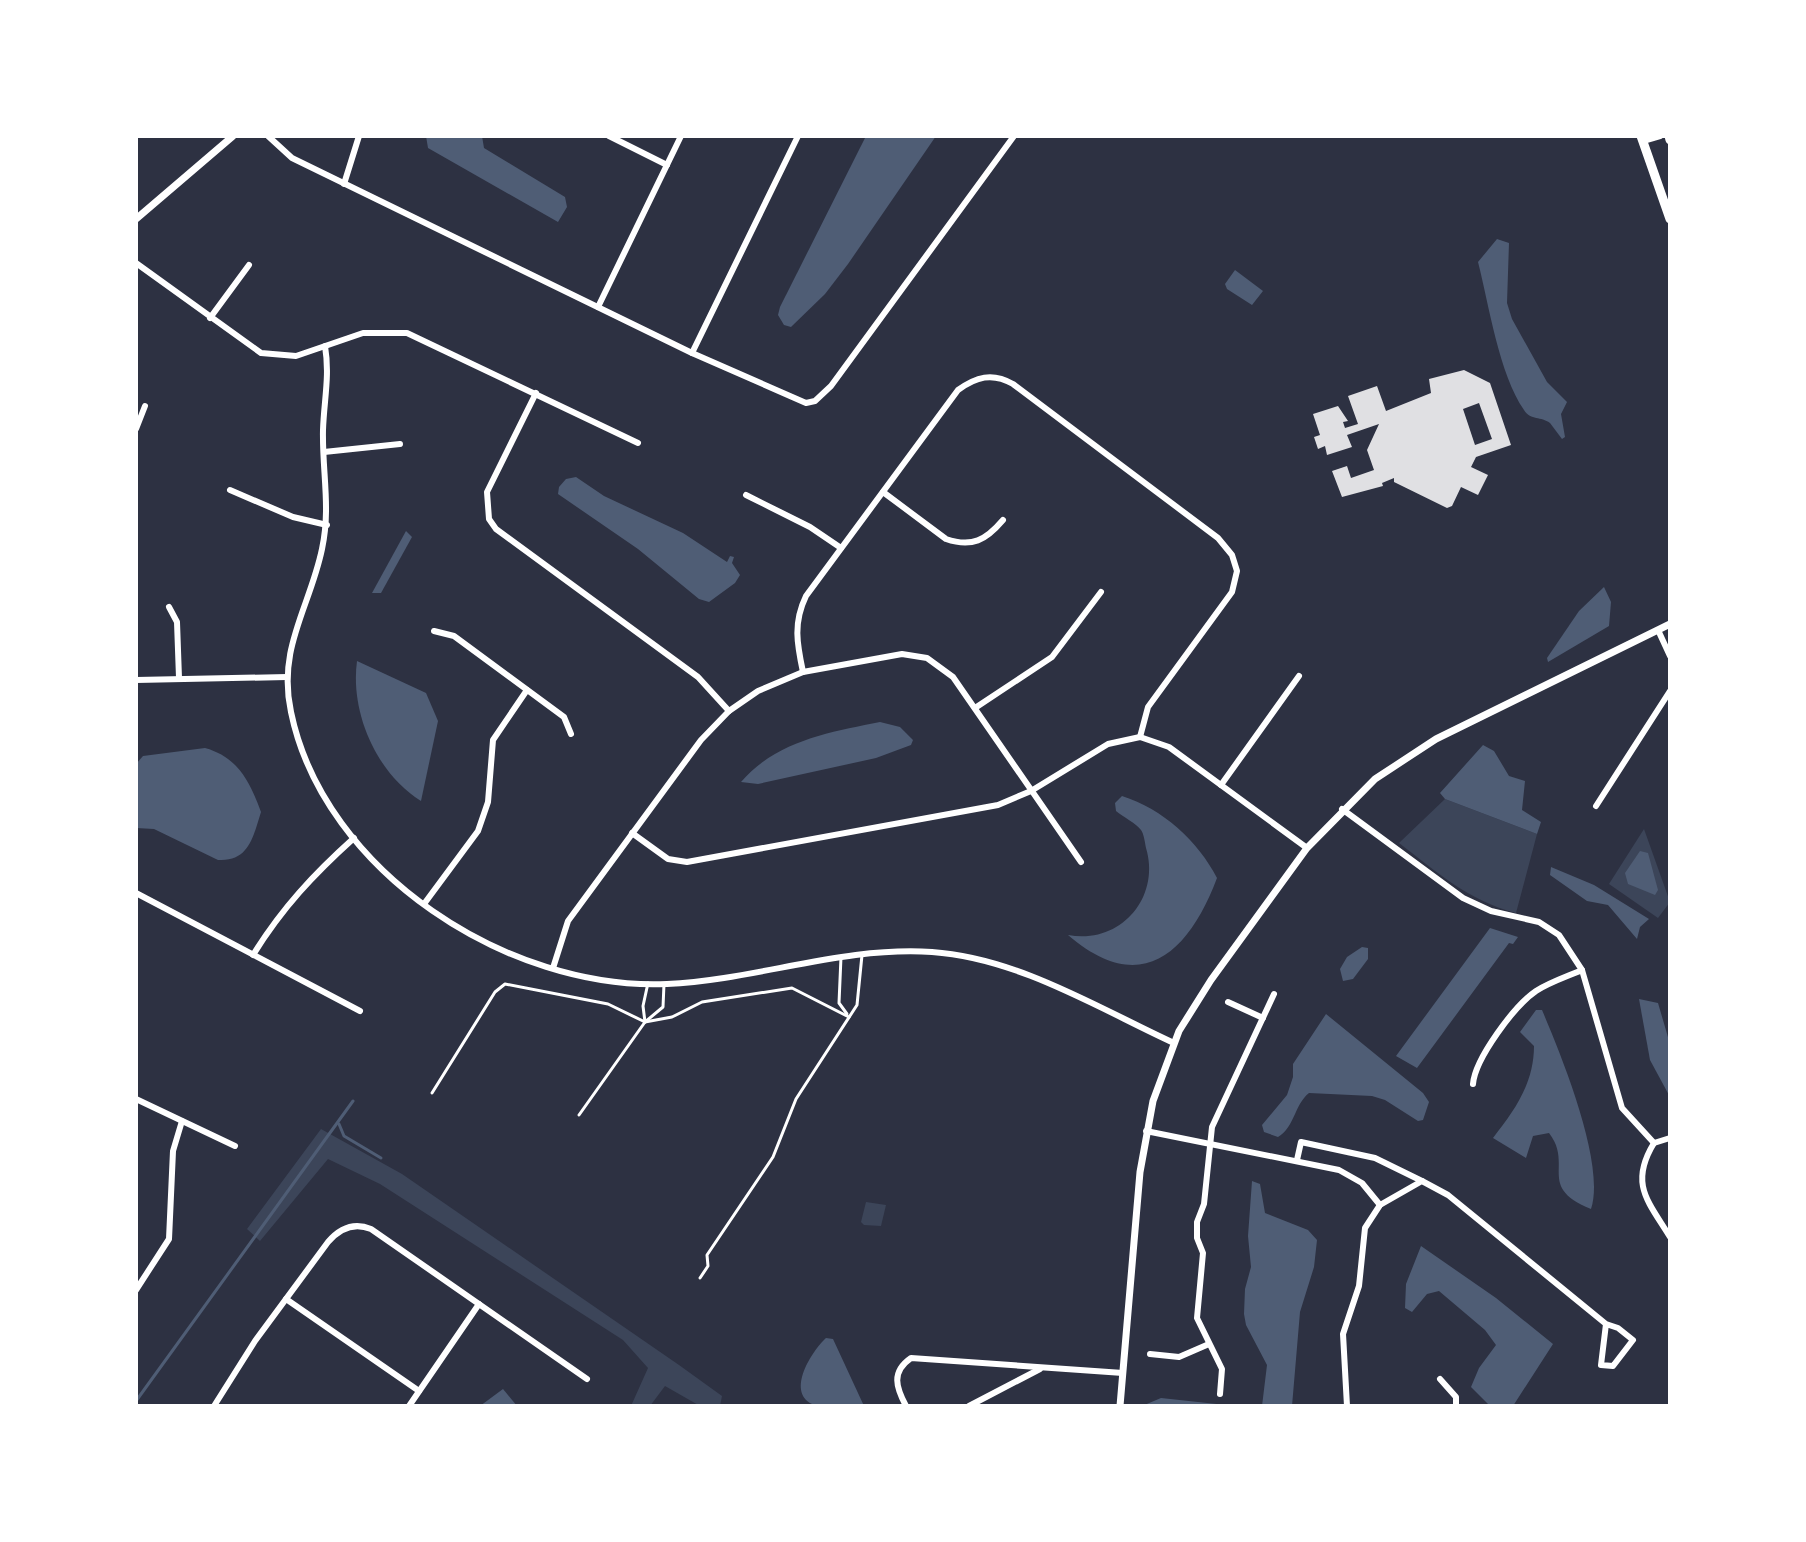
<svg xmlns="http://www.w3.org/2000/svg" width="1806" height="1542" font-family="'Archivo Narrow',sans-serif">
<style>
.green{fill:#3c4559}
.water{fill:#4f5d75}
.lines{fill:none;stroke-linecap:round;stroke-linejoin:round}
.stream{stroke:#4f5d75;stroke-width:3}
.building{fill:#e0e0e3;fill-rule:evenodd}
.service{stroke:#fff;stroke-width:3}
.minor{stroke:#fff;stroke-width:6}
.tertiary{stroke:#fff;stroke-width:7}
.primary{stroke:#fff;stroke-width:9}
</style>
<rect width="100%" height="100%" fill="#2d3142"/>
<g class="green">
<path d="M1445 799 1537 834 1516 913C1469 901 1437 872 1399 843Z"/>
<path d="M1644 829 1670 902 1658 918 1609 884Z"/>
<path d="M321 1129 402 1174 679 1365 722 1396 720 1406H700L665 1386 650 1406H631L648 1368 623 1340 380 1184 328 1159 260 1241 247 1229Z"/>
<path d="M866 1202 886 1205 881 1226 864 1225 861 1222Z"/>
</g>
<g class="water">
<path d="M426 136H482L484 148 565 197 567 207 558 222 428 148Z"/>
<path d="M866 136H936L848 264 825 294 791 327 784 325 778 315 780 307Z"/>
<path d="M1497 239 1509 243 1507 303 1512 319 1547 382 1567 402 1561 414 1565 437 1562 439 1550 423C1541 416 1531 421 1524 410 1499 374 1489 305 1478 262Z"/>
<path d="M1235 270 1263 291 1252 305 1227 289 1225 284Z"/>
<path d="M576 477 604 496 683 533 727 562 730 556 734 557 732 563 740 575 735 583 709 602 699 599 638 549 558 494 559 487 566 479Z"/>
<path d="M406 531 412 537 381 593H372Z"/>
<path d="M1604 587 1611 602 1609 626 1548 662 1547 658 1579 611Z"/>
<path d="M357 661 426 693 438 721 421 801C376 773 350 712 357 661Z"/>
<path d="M880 722 900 727 913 740 911 745 876 758 758 784 741 782C776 741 830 732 880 722Z"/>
<path d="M1483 745 1494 751 1509 776 1525 781 1522 810 1541 822 1537 834 1445 799 1440 793Z"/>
<path d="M205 748C238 757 250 782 261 812 253 837 249 862 218 860L154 829 136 828V764L143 756Z"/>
<path d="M1122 796C1163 809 1198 841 1217 878 1188 955 1140 997 1068 935 1120 945 1161 898 1146 848 1145 843 1144 834 1141 830 1136 823 1123 817 1116 811L1115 803Z"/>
<path d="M1640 851 1648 853 1658 890 1655 895 1628 884 1625 873Z"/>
<path d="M1551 867 1594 885 1649 919 1640 927 1637 939 1608 905 1587 901 1550 875Z"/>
<path d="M1490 928 1518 937 1513 944 1509 943 1417 1068 1396 1056Z"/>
<path d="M1362 947 1368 948V959L1353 979 1343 981 1340 969 1347 957Z"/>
<path d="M1639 999 1658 1003 1670 1044V1097L1650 1060Z"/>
<path d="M1536 1010H1542C1561 1055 1606 1164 1591 1209 1536 1187 1574 1165 1549 1133L1533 1136 1526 1158 1493 1138C1515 1110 1534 1083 1534 1046L1520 1032Z"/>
<path d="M1326 1014 1423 1093 1429 1102 1423 1120 1418 1121 1385 1100 1372 1096 1309 1093C1294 1105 1295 1127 1278 1137L1264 1132 1262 1125 1287 1095 1293 1077V1064Z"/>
<path d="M1252 1181 1260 1184 1265 1213 1308 1230 1317 1240 1314 1267 1300 1312 1292 1406H1262L1267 1365 1246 1325 1244 1314 1245 1289 1251 1267 1248 1236Z"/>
<path d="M1421 1246 1496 1298 1553 1344 1513 1406H1490L1471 1387 1479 1368 1496 1345 1485 1330 1439 1291 1427 1294 1412 1312 1405 1308 1406 1284Z"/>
<path d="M826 1338 833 1339 864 1406C850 1406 825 1411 812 1404 786 1391 812 1351 826 1338Z"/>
<path d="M503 1389 517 1406H480Z"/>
<path d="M1161 1398 1235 1406H1142Z"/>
</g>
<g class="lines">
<g class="stream">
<path d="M339 1124 344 1136 381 1158"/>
<path d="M136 1401 353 1101"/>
</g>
</g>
<path class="building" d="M1464 370 1490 383 1511 445 1476 457 1471 467 1488 475 1478 495 1461 487 1452 506 1447 508 1394 482V478L1382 483 1383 486 1342 497 1332 471 1347 466 1351 478 1374 470 1367 450 1379 424 1347 435 1352 447 1327 455 1325 446 1318 449 1314 437 1320 435 1313 414 1338 406 1348 421 1343 422 1345 428 1358 424 1348 396 1377 386 1386 411 1431 393 1429 379ZM1479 403 1492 439 1475 445 1463 409Z"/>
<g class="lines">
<g class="service">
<path d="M841 957 839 1003 847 1014"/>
<path d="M645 1022 643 1006 648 983"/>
<path d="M432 1093 495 992 505 984 608 1004 645 1022 672 1017 702 1002 792 988 849 1017"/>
<path d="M579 1115 645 1022 663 1007 664 984"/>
<path d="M700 1278 708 1266 707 1255 773 1157 796 1099 857 1005 862 955"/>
</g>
<g class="minor">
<path d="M268 136 292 158 692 353 806 403 815 401 831 386 1014 136"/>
<path d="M609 136 667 165"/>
<path d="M1643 141 1660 136"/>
<path d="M344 184 359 136"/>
<path d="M136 263 261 353 296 356 363 333H407L638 443"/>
<path d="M598 307 681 136"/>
<path d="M210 318 249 265"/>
<path d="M325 346C330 376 324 400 323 430 322 471 331 508 322 549 310 607 277 648 291 712 324 872 509 991 667 984 756 980 842 946 932 952 1018 958 1098 1008 1174 1043"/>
<path d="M692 353 798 136"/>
<path d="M536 393 487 492 489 519 496 529 698 677 729 711"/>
<path d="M136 429 145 406"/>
<path d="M324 452 400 444"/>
<path d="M230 490 293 517 327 525"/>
<path d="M883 492 946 539C972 548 986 540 1003 520"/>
<path d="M746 495 810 527 841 548"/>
<path d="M169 607 177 622 179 678"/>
<path d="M1658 630 1670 656"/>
<path d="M434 631 454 636 564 717 571 734"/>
<path d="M803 672C797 644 793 623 806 596L958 390C976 377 992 372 1013 384L1218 538 1232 555 1237 571 1232 592 1148 707 1140 737"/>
<path d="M136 680 287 677"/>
<path d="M975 708 1052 657 1101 592"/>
<path d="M1221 785 1299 676"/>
<path d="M1596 806 1670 691"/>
<path d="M1342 809 1463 898 1491 911 1539 922 1559 935 1582 970 1622 1108 1654 1143"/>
<path d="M632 833 668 859 687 862 998 805 1031 791 1108 744 1140 737 1169 747 1307 848"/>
<path d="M136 893 360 1011"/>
<path d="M424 904 478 831 488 802 493 740 527 690"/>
<path d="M253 955C282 908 314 874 354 838"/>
<path d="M553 968 568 921 701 740 729 711 758 691 803 672 902 654 927 658 953 677 1081 862"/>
<path d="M1228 1002 1263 1018"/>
<path d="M1473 1084C1475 1059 1514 1006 1536 991 1550 982 1566 977 1582 970"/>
<path d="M136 1099 235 1146"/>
<path d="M1146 1131 1339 1170 1362 1183 1380 1205"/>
<path d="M1654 1143C1629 1184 1648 1201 1670 1237"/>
<path d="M1654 1143 1670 1138"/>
<path d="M1297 1160 1301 1142 1375 1158 1422 1181"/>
<path d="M136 1290 169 1239 173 1151 182 1121"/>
<path d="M286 1299 419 1391"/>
<path d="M1150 1354 1179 1357 1209 1344"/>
<path d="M1440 1379 1456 1397V1406"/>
<path d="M1220 1394 1222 1369 1197 1318 1203 1253 1197 1238V1222L1204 1204 1212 1127 1274 994"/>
<path d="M214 1406 255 1341 328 1242C340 1228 354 1222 371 1229L587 1379"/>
<path d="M409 1406 479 1304"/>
<path d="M906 1406C896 1387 891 1372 911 1358L1123 1373"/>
<path d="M969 1406 1040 1369"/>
<path d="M1347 1406 1343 1334 1359 1286 1365 1228 1380 1205 1422 1181 1448 1195 1606 1324 1618 1328 1633 1340 1613 1366 1601 1365 1606 1324"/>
</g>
<g class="tertiary">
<path d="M136 219 233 136"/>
<path d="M1120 1406 1140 1172 1153 1101 1179 1031 1211 980 1307 848 1375 779 1436 739 1670 624"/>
</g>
<g class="primary">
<path d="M1641 136 1670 219"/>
<path d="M1669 136 1670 140"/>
</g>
</g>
<rect width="1806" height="1542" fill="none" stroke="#ffffff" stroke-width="276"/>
</svg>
